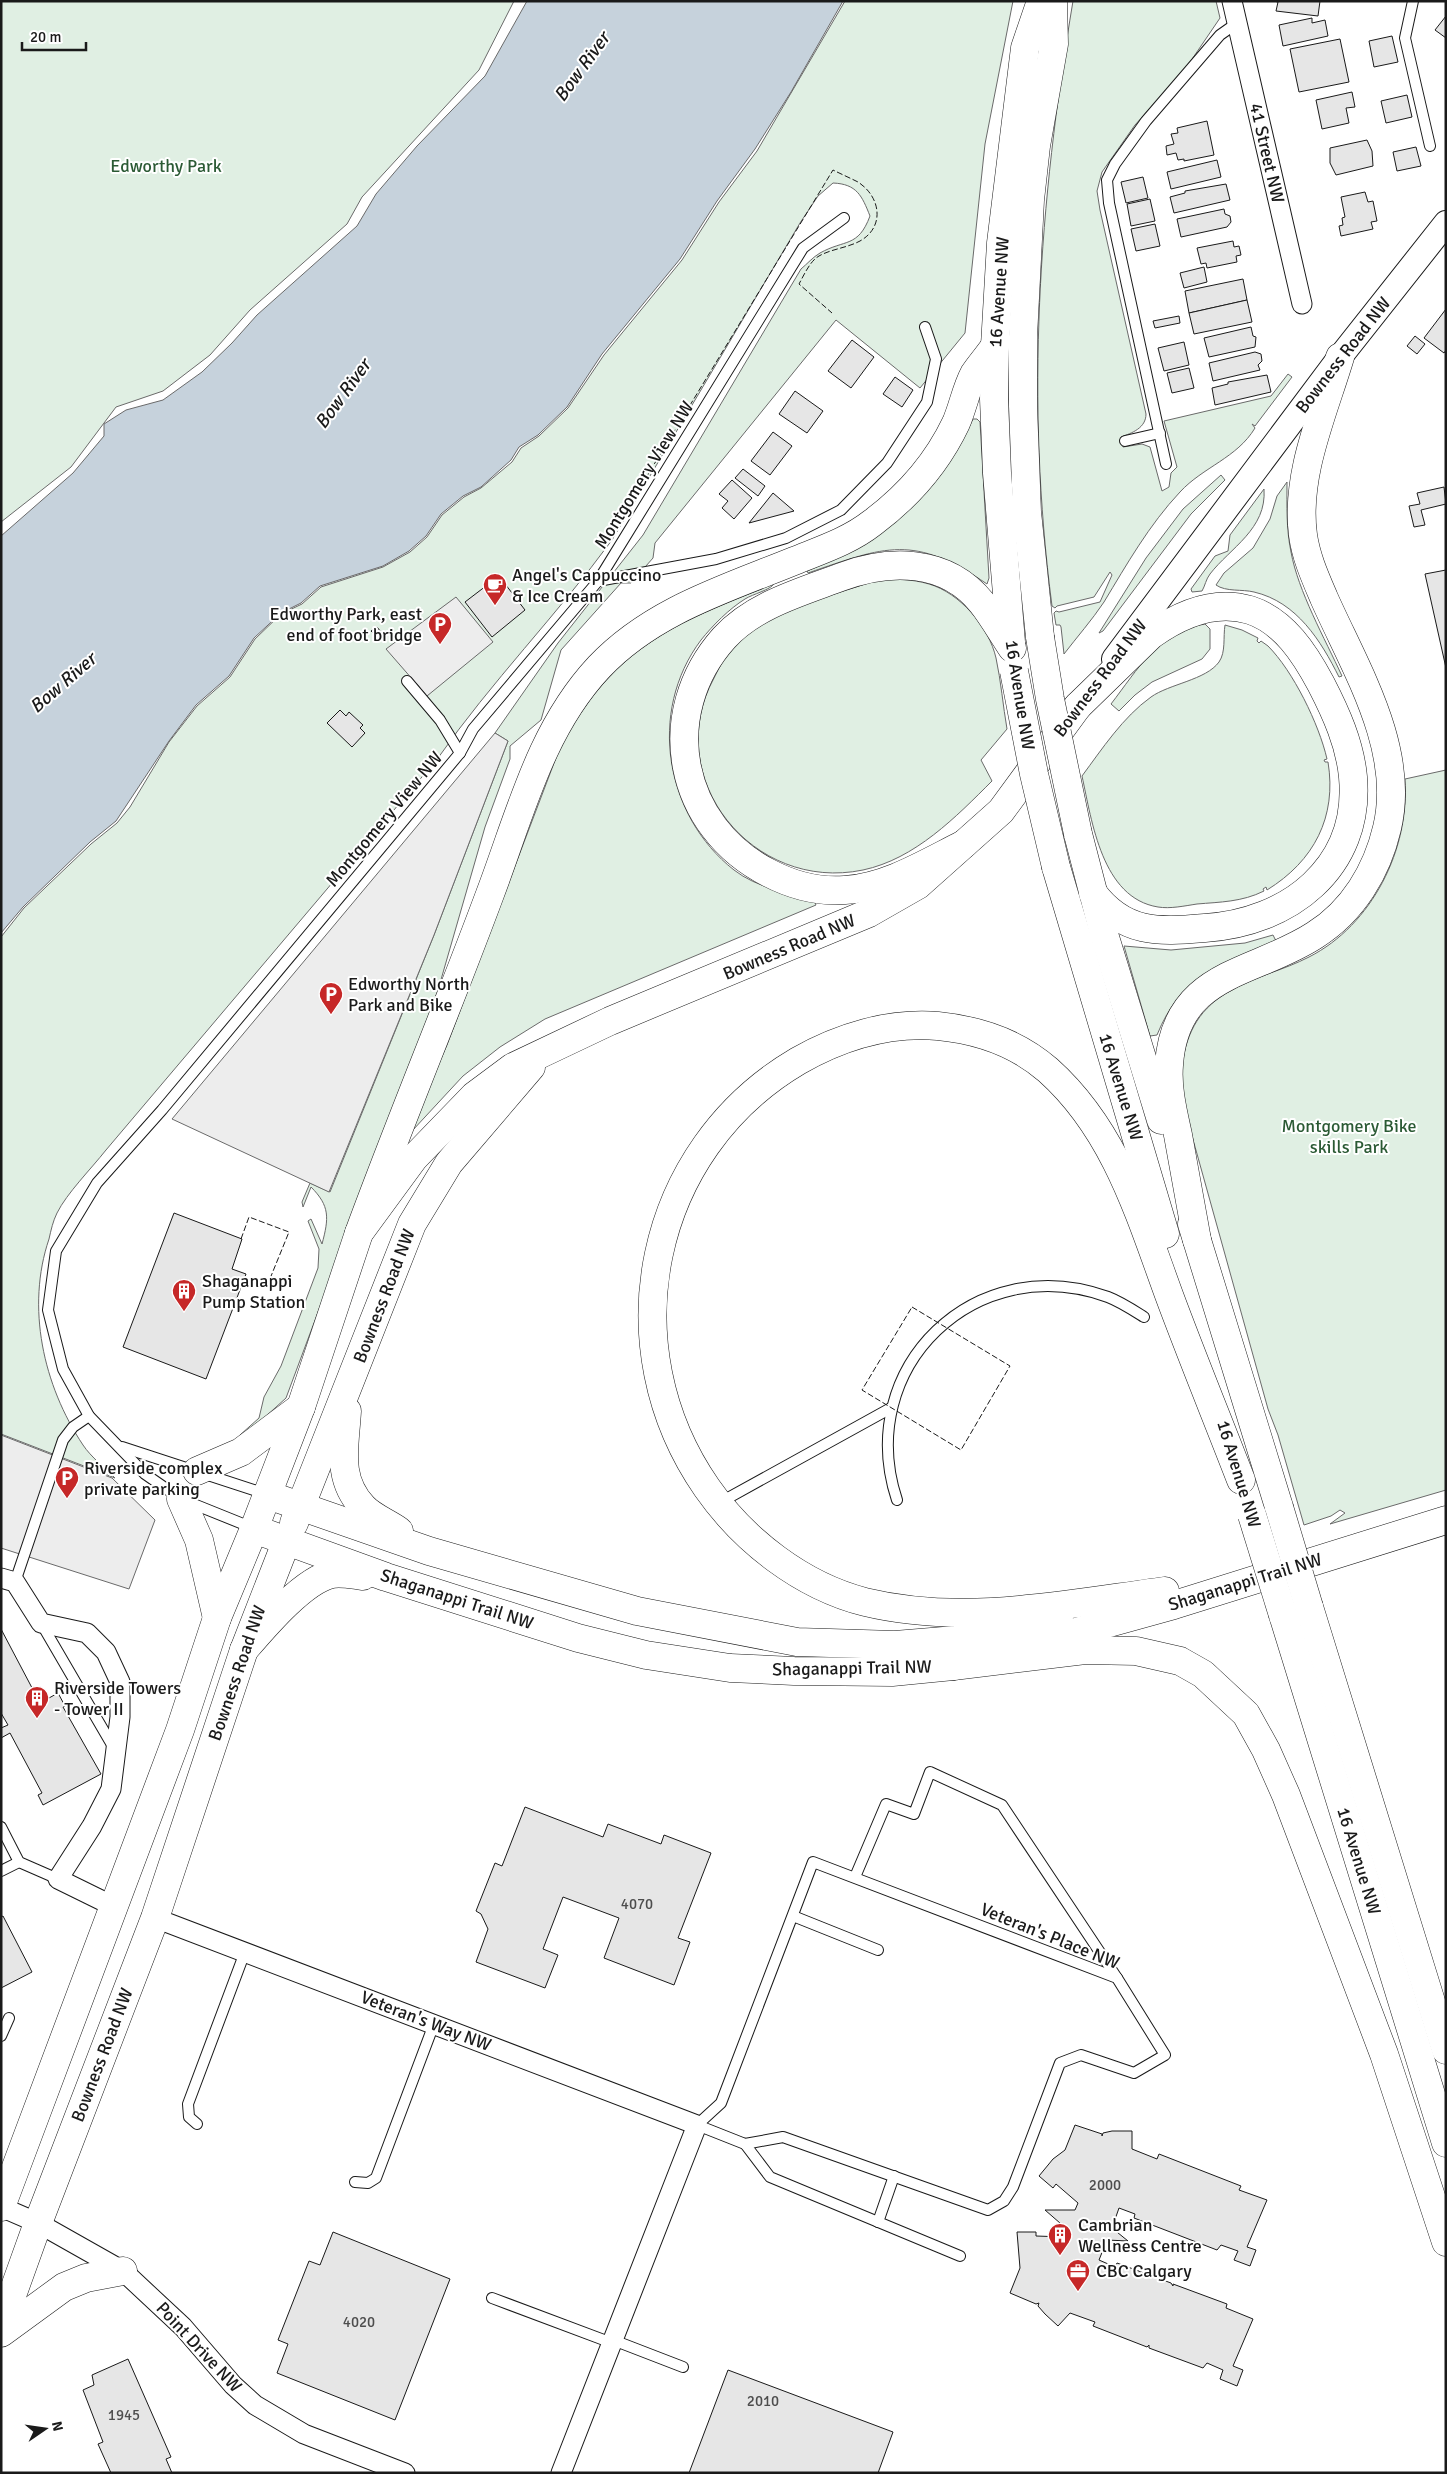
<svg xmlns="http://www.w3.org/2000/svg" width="1447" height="2474" font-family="Signika,sans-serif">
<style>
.green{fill:#e0efe3;stroke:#6a6a6a}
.parking{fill:#ededed;stroke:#6a6a6a}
.water{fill:#c6d2dc;stroke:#6a6a6a}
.building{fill:#e6e6e6;stroke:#1a1a1a}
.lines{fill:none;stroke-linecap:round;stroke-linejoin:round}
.service-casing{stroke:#1a1a1a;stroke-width:12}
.minor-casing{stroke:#1a1a1a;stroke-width:21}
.tertiary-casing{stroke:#1a1a1a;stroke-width:26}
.secondary-casing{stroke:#1a1a1a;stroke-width:29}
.primary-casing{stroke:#1a1a1a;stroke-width:29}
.trunk-casing{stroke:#1a1a1a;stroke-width:29}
.service{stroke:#fff;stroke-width:10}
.minor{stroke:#fff;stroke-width:19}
.tertiary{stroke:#fff;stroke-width:24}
.secondary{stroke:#fff;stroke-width:28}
.primary{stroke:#fff;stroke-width:28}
.trunk{stroke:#fff;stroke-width:28}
.trunk-bridge-casing{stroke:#1a1a1a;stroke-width:29;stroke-linecap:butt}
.trunk-bridge{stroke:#fff;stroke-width:28}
.fence{stroke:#1a1a1a;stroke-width:1;stroke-dasharray:6 2.5;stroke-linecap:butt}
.labels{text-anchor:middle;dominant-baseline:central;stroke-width:4;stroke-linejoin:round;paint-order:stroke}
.number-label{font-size:15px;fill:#4d4d4d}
.street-label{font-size:18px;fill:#1a1a1a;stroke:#fff}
.park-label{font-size:18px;fill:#2b5a34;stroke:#fff}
.poi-label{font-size:18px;fill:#1a1a1a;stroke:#fff;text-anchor:start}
.water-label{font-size:19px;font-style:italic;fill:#1a1a1a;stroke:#fff}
</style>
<rect width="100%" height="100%" fill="#fff"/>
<g class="green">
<path d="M1 1H514L479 70 362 197 347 224 250 310 210 355 163 391 116 407 71 467 1 522Z"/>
<path d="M845 1H1013L985 144 965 333 920 388 836 320 655 543 653 558 631 583H621L561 650 541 720 510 746V759L485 827 438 990 286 1398 242 1438 240 1435 259 1418 264 1397 281 1366 318 1268 319 1249 308 1221 311 1219 322 1244C329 1218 330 1206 311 1187L303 1207 302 1202 310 1183 330 1192 434 935 508 741 495 733 558 643 643 535 801 269C807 264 813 257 820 253 845 239 858 248 870 216 862 196 857 184 833 183L818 196 800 223 612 540C557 615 491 682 438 758L106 1150C91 1169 67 1193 57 1213 53 1221 51 1230 49 1239 26 1307 43 1385 83 1445 91 1457 105 1468 115 1478L1 1434V937L24 908 91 844 117 823 130 807 169 742 197 706 230 677 255 639 281 614 302 604 321 587 383 567 410 552 427 537 442 515 464 497 481 488 512 462 521 448 539 436 568 408 604 355 682 260 719 202 757 151Z"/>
<path d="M1073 1H1216L1220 18 1186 68 1135 125 1102 172 1097 191 1100 210 1146 414C1146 428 1132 433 1121 437L1123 447 1142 444 1150 447 1162 491 1169 487 1171 473 1177 467 1164 421 1271 396 1288 374 1292 377 1255 426 1252 424 1255 428C1237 458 1203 467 1180 492 1149 525 1127 564 1104 602 1092 620 1077 637 1064 654L1061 627 1060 625H1056L1054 613 1056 611 1059 612 1100 602 1112 575 1110 572 1094 597 1057 606 1055 608 1052 606C1025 399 1039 205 1073 1Z"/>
<path d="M973 419H977L980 422 989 578 987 584C914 534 886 546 808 573L807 571C879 541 940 491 973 419Z"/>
<path d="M1221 475 1225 480 1191 514 1103 631 1099 633 1146 558 1183 509Z"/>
<path d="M1287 482C1287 506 1286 528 1291 552 1298 591 1325 639 1342 676L1339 677C1321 641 1297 602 1254 592 1242 589 1226 592 1216 585L1224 573 1253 548 1270 519 1277 496Z"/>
<path d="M1264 489C1267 529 1230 548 1210 574 1206 579 1205 586 1202 591L1192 592 1191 589 1215 556 1228 551 1230 535Z"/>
<path d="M880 579C896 579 912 579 929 584 960 593 989 627 996 658 1001 681 1003 706 1007 729L981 760 992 781C956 817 915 859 863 870 753 893 660 778 714 678 721 664 729 648 741 637 774 609 838 594 880 579Z"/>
<path d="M774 584C770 590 753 594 745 599 729 609 713 625 701 640 647 712 665 816 734 870 757 888 787 892 814 901L816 905 545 1019 500 1047 463 1076 412 1131 423 1099 447 1045 559 750C611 649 673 623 774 584Z"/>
<path d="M1205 624 1210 629V649L1202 659 1152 682 1135 695 1119 711 1111 704C1138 669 1158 632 1205 624Z"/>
<path d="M1225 625 1242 630 1258 638 1257 641 1259 643 1261 641 1268 646C1293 671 1319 724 1327 759L1324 760 1325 762H1328C1337 817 1314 861 1267 890L1266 887 1263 889 1264 891C1242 902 1220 902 1197 904 1184 906 1170 909 1158 907 1102 898 1092 822 1082 776 1102 749 1123 717 1151 697 1169 684 1206 680 1219 662 1226 652 1223 637 1225 625Z"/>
<path d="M1446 770V1490L1330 1524 1345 1513 1340 1510 1331 1516 1304 1525 1278 1435 1268 1409 1187 1118C1185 1107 1180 1095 1180 1084 1179 1078 1181 1071 1182 1065 1187 1031 1200 1007 1232 990 1256 976 1284 970 1309 957 1372 925 1410 849 1405 779Z"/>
<path d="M1273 935 1276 941C1221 964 1181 975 1157 1035L1150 1036 1124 946 1171 950 1245 943Z"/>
</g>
<g class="parking">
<path d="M456 597 493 642 427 696 386 649Z"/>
<path d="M495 733 508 741 434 935 329 1192 172 1119Z"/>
<path d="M1 1435 112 1478 155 1520 129 1589 1 1548Z"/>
</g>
<path class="water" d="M527 1H843L791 92 755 149 717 201 680 259 602 354 567 407 538 435 519 447 511 460 481 487 463 496 441 514 426 536 409 551 383 566 320 586 301 603 281 613 254 638 229 676 196 705 169 741 116 821 90 842 23 907 1 933V536L73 473 104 436V424L126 410 163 400 202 372 232 343 257 315 357 226 376 194 417 146 485 76Z"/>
<g class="building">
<path d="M1273 1H1320L1318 16 1276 11 1278 2Z"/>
<path d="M1446 16V38L1435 30Z"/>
<path d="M1312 18V23L1325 20 1328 36 1283 46 1279 25Z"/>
<path d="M1392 36 1398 62 1374 67 1369 41Z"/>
<path d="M1340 39 1349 82 1299 92 1290 49Z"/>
<path d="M1352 92 1355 107 1346 108 1349 123 1322 129 1316 100Z"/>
<path d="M1407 95 1412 117 1386 123 1381 101Z"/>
<path d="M1207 121 1214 155 1184 161V159L1178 160 1176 153 1167 155 1166 146 1174 144 1171 134 1178 133 1177 128Z"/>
<path d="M1367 140 1372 151 1373 166 1336 175 1330 163V148Z"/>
<path d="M1416 147 1421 166 1397 171 1393 152Z"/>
<path d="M1217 160 1221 177 1171 189 1167 172Z"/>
<path d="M1143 177 1148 198 1126 203 1121 182Z"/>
<path d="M1226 184 1230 200 1174 213 1170 197 1185 193V191Z"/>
<path d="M1365 192 1368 202 1373 201 1377 221 1371 222 1373 229 1341 236 1339 226 1343 225 1342 218 1345 217 1341 197Z"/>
<path d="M1150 199 1155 221 1131 226 1127 204Z"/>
<path d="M1224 209 1225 214 1230 216 1231 222 1227 227 1181 237 1177 219Z"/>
<path d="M1155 224 1160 246 1136 251 1131 229Z"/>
<path d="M1233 241 1234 247 1239 246 1241 255 1236 256 1237 262 1207 268 1206 263 1201 264 1197 248Z"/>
<path d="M1204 267 1207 282 1184 288 1180 273Z"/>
<path d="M1243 279 1247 300 1189 313 1185 291Z"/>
<path d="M1247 300 1252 322 1194 334 1189 313Z"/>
<path d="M1446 309V350L1444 353 1424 338Z"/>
<path d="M1179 316 1180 323 1155 328 1153 321Z"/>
<path d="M1251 327 1253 336 1256 337 1255 347 1209 357 1204 338Z"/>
<path d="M1415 336 1425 344 1417 354 1407 346Z"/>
<path d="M852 340 874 357 851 388 828 371Z"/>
<path d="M1184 342 1189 365 1164 371 1158 348Z"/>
<path d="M1255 352 1261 354 1262 361 1258 365 1260 370 1213 381 1209 363Z"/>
<path d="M1189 368 1194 388 1172 393 1167 373Z"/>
<path d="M1267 375 1271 392 1215 405 1212 388 1228 384V382Z"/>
<path d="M895 377 913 390 902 407 883 394Z"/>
<path d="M795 391 823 411 807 433 779 414Z"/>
<path d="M773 432 792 446 770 475 751 461Z"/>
<path d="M743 469 765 486 758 496 735 478Z"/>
<path d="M732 480 752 498 734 519 722 508 728 501 719 494Z"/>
<path d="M1444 487 1446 504 1421 510 1425 525 1414 527 1409 506 1420 504 1417 493Z"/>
<path d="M773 493 794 511 749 523Z"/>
<path d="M1446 570V668L1425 574Z"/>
<path d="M499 576 525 610 492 637 465 602Z"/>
<path d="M377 627 381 632 376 636 371 631Z"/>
<path d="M340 710 346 716 349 712 363 725 360 728 365 733 352 747 327 723Z"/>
<path d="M174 1213 242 1239 232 1269 246 1274 206 1379 123 1347Z"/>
<path d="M1 1629 40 1703 58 1693 65 1706 63 1707 101 1774 43 1805 38 1795 42 1793 10 1733 1 1738V1728L8 1725 1 1713Z"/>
<path d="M525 1807 603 1837 608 1824 661 1844 664 1835 711 1853 678 1938 690 1942 674 1985 604 1958 619 1918 563 1897 543 1949 558 1955 545 1988 476 1962 488 1929 481 1914 476 1911 495 1863 502 1866Z"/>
<path d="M3 1916 32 1972 1 1988V1917Z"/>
<path d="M1075 2125 1102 2134V2136L1103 2133 1112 2131H1132V2149L1157 2159 1159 2154 1241 2186 1239 2190 1267 2200 1247 2247 1256 2250 1250 2266 1234 2260 1238 2251 1221 2245 1217 2250 1134 2218 1135 2214 1119 2208 1112 2228 1128 2241 1107 2240 1099 2260 1115 2267 1117 2263 1171 2283 1173 2286V2284L1227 2304 1226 2308 1253 2319 1233 2366 1243 2370 1237 2386 1220 2379 1223 2370 1207 2363 1203 2368 1149 2348V2345L1147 2347 1093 2326 1095 2322 1070 2313 1058 2326 1045 2314 1038 2306 1039 2303 1036 2304 1010 2293 1020 2268 1017 2232H1036V2236L1065 2237 1068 2230 1045 2210H1075L1078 2203 1056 2184 1053 2188 1039 2176 1053 2159 1065 2150Z"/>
<path d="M333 2232 450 2279 395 2420 277 2373 288 2344 278 2340 309 2261 320 2265Z"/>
<path d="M128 2359 171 2457 166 2459 172 2473H111L98 2444 103 2442 83 2390 94 2385 92 2375Z"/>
<path d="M728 2370 893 2432 878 2473H689Z"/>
</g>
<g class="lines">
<g class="service-casing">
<g id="service">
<path d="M1413 1 1405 38 1430 146"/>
<path d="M1125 441 1160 433"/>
<path d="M1166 464 1109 203 1107 180 1115 164 1146 121 1220 35 1237 23"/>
<path d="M598 581 716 559 786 538 841 510 887 463 927 402 936 359 925 327"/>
<path d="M407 681 440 720 460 753"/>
<path d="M122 1447 266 1494"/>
<path d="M897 1500C853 1367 976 1249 1108 1297 1121 1302 1133 1310 1144 1317"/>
<path d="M719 1503 891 1408"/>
<path d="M253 1528 181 1499 145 1474 89 1416 63 1369 48 1310 56 1251 97 1183 162 1110 460 753 473 729 598 581 803 248 844 218"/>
<path d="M15 1582 63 1440 73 1427 89 1416"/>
<path d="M41 1623 115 1750"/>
<path d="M1 1827 19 1862 58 1879"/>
<path d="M813 1862 1117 1978 1165 2055 1134 2073 1081 2055 1060 2063 1013 2187 1004 2201 988 2210 783 2137 745 2144 697 2125 721 2103Z"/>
<path d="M1 1871 19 1862"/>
<path d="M855 1877 886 1804 914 1814 930 1772 1002 1805 1117 1978"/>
<path d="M793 1916 878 1950"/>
<path d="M1 2036 9 2018"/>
<path d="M197 2124 189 2117 188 2104 245 1952"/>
<path d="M745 2144 770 2177 960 2256"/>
<path d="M355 2182 368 2183 376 2178 434 2024"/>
<path d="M878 2222 894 2176"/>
<path d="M492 2298 612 2343"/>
<path d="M613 2340 683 2367"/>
</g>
</g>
<g class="minor-casing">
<g id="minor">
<path d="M1232 1 1302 304"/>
<path d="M1 1578 15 1582 41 1623 87 1633 106 1652 120 1682V1717L111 1789 92 1826 58 1879 115 1907"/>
<path d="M155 1918 697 2125 561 2473"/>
<path d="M1 2207 38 2223 123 2271 183 2327 233 2385 255 2405 304 2434 405 2473"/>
</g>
</g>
<g class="tertiary-casing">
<path id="tertiary" d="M1114 659 1340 357 1446 223"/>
</g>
<g class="secondary-casing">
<g id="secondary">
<path d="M181 1499 199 1540 217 1618"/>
<path d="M1 2207 180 1730 217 1618 254 1529"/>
<path d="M1 2326 38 2223 155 1918 244 1650 287 1540"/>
<path d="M1 2333 64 2287 86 2278 123 2271"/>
</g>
</g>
<g class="primary-casing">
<g id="primary">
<path d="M1078 706 1001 811 918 885 869 913 610 1021 513 1067 474 1096 414 1158 359 1233 301 1407 254 1529 386 1577 578 1638 646 1655 730 1668 794 1671 892 1672 953 1666 1174 1605 1446 1520"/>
<path d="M347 1411C345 1447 336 1478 363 1507 372 1517 388 1523 399 1531"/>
<path d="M197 1471 241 1452 301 1407"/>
<path d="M268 1495 429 1551 637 1611 797 1642 895 1645 956 1640 1059 1620"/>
<path d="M294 1523 412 1224 449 1163 531 1067"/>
<path d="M244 1650C263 1628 303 1580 332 1574 341 1572 354 1575 363 1576"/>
</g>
</g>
<g class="trunk-casing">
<g id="trunk">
<path d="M1040 637 1027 512 1023 406V337L1030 200 1036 146 1054 44 1053 1"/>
<path d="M1011 642 997 473 994 399 995 346 1001 243 1025 48 1041 1"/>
<path d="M1078 706 1151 635C1179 615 1214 599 1250 610 1284 621 1305 654 1321 684 1336 713 1350 744 1353 777 1361 868 1288 923 1205 928 1158 932 1124 934 1093 893"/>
<path d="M1078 834 1104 934 1161 1120"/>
<path d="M964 844C926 863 888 887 845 890 819 892 792 885 769 873 678 827 656 714 724 638 754 605 801 592 841 577 889 559 946 558 982 603 993 617 1002 633 1012 648"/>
<path d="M1056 867 1165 1234"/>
<path d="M1192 1224 1279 1507"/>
<path d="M359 1233C401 1119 448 1007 490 894 520 815 540 730 599 667 652 611 725 589 794 561 821 550 849 541 872 523 907 497 937 463 956 423 963 407 966 389 974 374 980 365 988 356 995 346"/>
<path d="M1197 1240C1191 1205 1184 1170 1178 1135 1173 1112 1167 1088 1169 1065 1175 971 1254 975 1315 935 1353 911 1377 871 1387 828 1406 749 1355 668 1324 598 1315 577 1306 557 1303 535 1295 475 1323 414 1340 357"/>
<path d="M1165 1591C1067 1604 964 1626 865 1602 802 1586 744 1541 707 1488 608 1346 647 1150 798 1061 840 1037 889 1022 938 1026 979 1030 1017 1043 1048 1070 1115 1130 1139 1213 1169 1295 1192 1357 1217 1418 1241 1480"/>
<path d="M1309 1607 1446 2050"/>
<path d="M1283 1615 1446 2143"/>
<path d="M953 1666 1085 1650 1136 1651 1180 1661 1203 1674 1246 1714 1266 1750 1286 1795 1384 2054 1446 2242"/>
</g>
</g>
<use href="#service" class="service"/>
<use href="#minor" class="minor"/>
<use href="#tertiary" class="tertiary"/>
<use href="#secondary" class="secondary"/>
<use href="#primary" class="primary"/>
<use href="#trunk" class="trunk"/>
<g class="trunk-bridge-casing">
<g id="trunk-bridge">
<path d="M1040 637 1050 699 1078 834"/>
<path d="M1014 671 1034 774 1056 867"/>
<path d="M1279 1507 1309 1607"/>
<path d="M1252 1515 1283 1615"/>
</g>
</g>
<use href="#trunk-bridge" class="trunk-bridge"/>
<g class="fence">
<path d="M619 522 833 170C841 174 850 178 858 182 881 197 885 227 860 241 847 248 831 249 819 256 810 261 804 275 799 284L832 313"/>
<path d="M241 1239 249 1217 289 1232 267 1286 245 1277"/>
<path d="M912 1307 1010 1366 961 1450 862 1390Z"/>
</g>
</g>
<defs>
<g id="cafe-pin" transform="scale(1.25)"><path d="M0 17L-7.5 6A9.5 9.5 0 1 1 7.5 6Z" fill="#c62828" stroke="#fff"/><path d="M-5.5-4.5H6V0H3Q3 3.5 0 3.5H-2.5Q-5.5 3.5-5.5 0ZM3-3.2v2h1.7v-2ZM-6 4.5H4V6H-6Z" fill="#fff"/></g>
<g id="parking-pin" transform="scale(1.25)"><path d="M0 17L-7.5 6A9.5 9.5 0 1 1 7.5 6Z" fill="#c62828" stroke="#fff"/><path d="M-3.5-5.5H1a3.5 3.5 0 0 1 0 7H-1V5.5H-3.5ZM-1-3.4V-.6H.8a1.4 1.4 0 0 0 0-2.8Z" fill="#fff"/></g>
<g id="building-pin" transform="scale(1.25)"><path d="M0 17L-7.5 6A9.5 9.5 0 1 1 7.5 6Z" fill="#c62828" stroke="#fff"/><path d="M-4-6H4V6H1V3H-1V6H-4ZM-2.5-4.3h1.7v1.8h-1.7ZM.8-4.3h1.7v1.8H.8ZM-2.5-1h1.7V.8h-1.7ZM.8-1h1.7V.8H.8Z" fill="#fff"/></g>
<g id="office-pin" transform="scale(1.25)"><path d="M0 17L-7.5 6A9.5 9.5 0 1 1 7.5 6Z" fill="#c62828" stroke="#fff"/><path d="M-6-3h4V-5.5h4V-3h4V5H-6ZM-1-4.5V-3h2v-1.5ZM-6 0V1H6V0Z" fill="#fff"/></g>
</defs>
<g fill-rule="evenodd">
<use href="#cafe-pin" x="495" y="585"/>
<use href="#parking-pin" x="440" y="624"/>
<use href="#parking-pin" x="331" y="994"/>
<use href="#building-pin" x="184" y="1291"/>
<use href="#parking-pin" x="67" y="1478"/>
<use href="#building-pin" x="37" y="1698"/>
<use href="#building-pin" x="1060" y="2235"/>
<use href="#office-pin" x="1078" y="2271"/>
</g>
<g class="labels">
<g class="number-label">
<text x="637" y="1904">4070</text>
<text x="1105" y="2185">2000</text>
<text x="359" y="2322">4020</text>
<text x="763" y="2401">2010</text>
<text x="124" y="2415">1945</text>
</g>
<g class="street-label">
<text transform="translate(1267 153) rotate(77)">41 Street NW</text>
<text transform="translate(999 292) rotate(-86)">16 Avenue NW</text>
<text transform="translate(1343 355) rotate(-52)">Bowness Road NW</text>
<text transform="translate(644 475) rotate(-58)">Montgomery View NW</text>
<text transform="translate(1100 678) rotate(-53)">Bowness Road NW</text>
<text transform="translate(1020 695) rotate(81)">16 Avenue NW</text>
<text transform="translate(384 819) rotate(-50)">Montgomery View NW</text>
<text transform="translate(789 947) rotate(-23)">Bowness Road NW</text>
<text transform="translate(1121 1087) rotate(73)">16 Avenue NW</text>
<text transform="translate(384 1296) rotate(-69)">Bowness Road NW</text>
<text transform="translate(1239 1474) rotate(73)">16 Avenue NW</text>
<text transform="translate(1245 1582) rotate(-17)">Shaganappi Trail NW</text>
<text transform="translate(457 1599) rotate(18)">Shaganappi Trail NW</text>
<text transform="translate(852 1668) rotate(-1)">Shaganappi Trail NW</text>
<text transform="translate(237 1673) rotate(-71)">Bowness Road NW</text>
<text transform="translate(1359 1861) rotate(73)">16 Avenue NW</text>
<text transform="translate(1050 1936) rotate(22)">Veteran's Place NW</text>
<text transform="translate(426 2021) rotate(21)">Veteran's Way NW</text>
<text transform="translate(102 2055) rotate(-69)">Bowness Road NW</text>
<text transform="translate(199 2347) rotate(47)">Point Drive NW</text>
</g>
<g class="park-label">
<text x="166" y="166">Edworthy Park</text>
<text x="1349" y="1126">Montgomery Bike<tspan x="1349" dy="21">skills Park</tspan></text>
</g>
<g class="poi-label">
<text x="512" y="575">Angel's Cappuccino<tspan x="512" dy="21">&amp; Ice Cream</tspan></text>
<text x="422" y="614" text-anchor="end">Edworthy Park, east<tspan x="422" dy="21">end of foot bridge</tspan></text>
<text x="348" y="984">Edworthy North<tspan x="348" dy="21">Park and Bike</tspan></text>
<text x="202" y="1281">Shaganappi<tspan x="202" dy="21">Pump Station</tspan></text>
<text x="84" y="1468">Riverside complex<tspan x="84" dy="21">private parking</tspan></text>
<text x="54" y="1688">Riverside Towers<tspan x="54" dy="21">- Tower II</tspan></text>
<text x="1078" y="2225">Cambrian<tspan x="1078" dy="21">Wellness Centre</tspan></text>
<text x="1096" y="2271">CBC Calgary</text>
</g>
<g class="water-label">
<text transform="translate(582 67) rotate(-54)">Bow River</text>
<text transform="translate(343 394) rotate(-54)">Bow River</text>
<text transform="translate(63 683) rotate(-41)">Bow River</text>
</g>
</g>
<rect width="1447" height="2474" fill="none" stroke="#1a1a1a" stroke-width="5"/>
<g transform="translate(45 2429) rotate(77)" stroke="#ffffff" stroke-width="4" paint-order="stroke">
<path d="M0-4L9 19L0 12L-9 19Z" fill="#1a1a1a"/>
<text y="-8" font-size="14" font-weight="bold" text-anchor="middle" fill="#1a1a1a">N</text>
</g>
<path d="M22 42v8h64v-8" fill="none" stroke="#1a1a1a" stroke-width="2.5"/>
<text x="30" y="42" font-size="15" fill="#1a1a1a" stroke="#ffffff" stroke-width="4" paint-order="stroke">20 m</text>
</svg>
